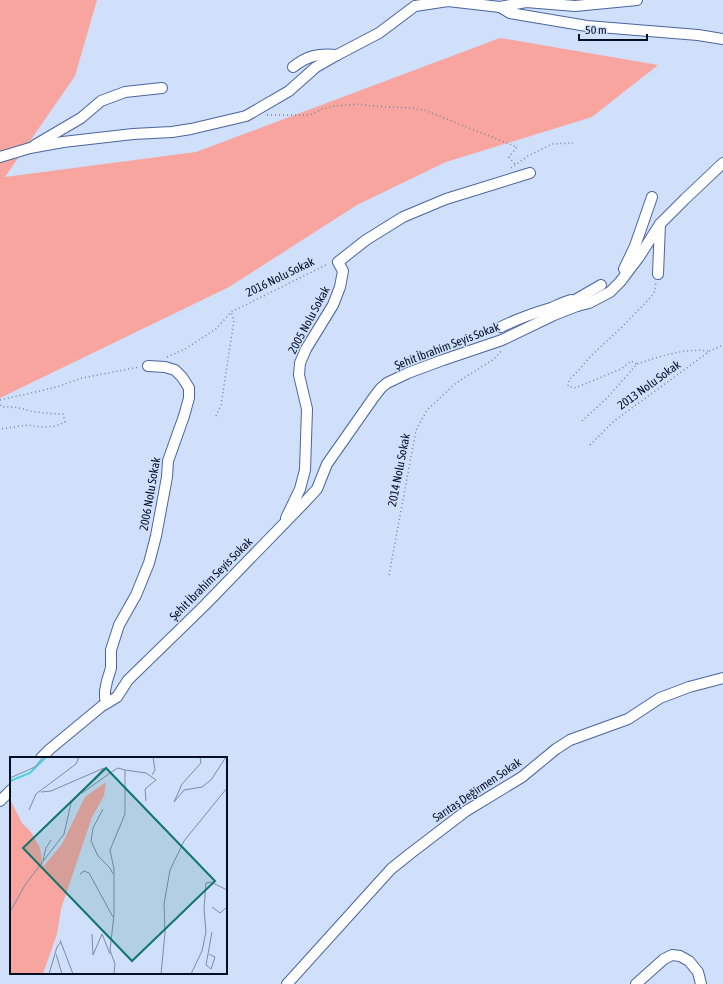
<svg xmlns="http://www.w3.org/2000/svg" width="723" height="984" font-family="'Asap Condensed',sans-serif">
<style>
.green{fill:#f8a5a0}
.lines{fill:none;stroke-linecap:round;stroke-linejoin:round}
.minor-casing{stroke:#4865a1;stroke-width:12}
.path{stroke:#76839c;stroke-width:1.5;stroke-dasharray:1 3;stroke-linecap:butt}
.minor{stroke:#fff;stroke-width:10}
.labels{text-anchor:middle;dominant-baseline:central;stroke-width:3;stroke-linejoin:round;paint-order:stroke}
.street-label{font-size:12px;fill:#040e25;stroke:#d0dffa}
.inset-river{fill:none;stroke:#47d2de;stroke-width:2}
.inset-road{fill:none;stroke:#7e8ba5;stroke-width:1}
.view{fill:#0f766e;fill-opacity:0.15;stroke:#0f766e;stroke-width:2}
.inset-edge{fill:none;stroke:#040e25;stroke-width:2}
</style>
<rect width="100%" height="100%" fill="#d0dffa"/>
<path class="green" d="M0 0H97L75 76 5 177 196 152 500 38 658 65 592 117 446 162 357 205 229 287 0 398Z"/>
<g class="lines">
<g class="minor-casing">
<g id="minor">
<path d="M500 7 510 13 587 26 698 35 723 39"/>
<path d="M293 67C307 56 318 53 337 55"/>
<path d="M35 145 81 118 101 101 125 92 162 88"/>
<path d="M0 157 30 148 63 142 133 134 172 132 191 129 246 116 289 91 316 67 337 55 379 33 415 6 448 1 500 7 526 2 575 6 637 0"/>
<path d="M624 269 635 246 652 197"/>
<path d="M658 274 660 224"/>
<path d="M577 306 575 300 601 285"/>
<path d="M501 327C517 319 534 313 551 308 558 305 564 302 571 300L577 306"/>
<path d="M286 518 300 489 305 470 307 409 299 375 300 363 306 349 333 305 340 287 343 271 338 262 366 240 403 217 446 199 530 173"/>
<path d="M107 703 105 698V691L107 681 111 668V650L119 625 136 595 149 563 156 536 167 477 168 461 184 416 189 398V388L182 377 175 370 165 367 148 366"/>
<path d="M41 758 50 749 102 706 117 697 128 680 205 605 303 504 317 489 327 464 374 397 381 388 387 383 408 373 443 360 502 340 554 315 577 306 589 303 610 292 620 282 639 257 660 224 685 199 723 163"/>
<path d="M0 801 11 790"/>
<path d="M287 984 391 869 411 853 466 811 522 777 556 749 570 740 628 719 660 698 689 687 723 678"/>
<path d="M636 984 664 959 672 955 680 956 689 961 698 972 701 984"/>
</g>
</g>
<g class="path">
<path d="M267 115H310L322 109 334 106 359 104 373 106 411 108 424 110 517 147 509 157 516 165"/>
<path d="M511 168 528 156 552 144 573 143"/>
<path d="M167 357 185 349 216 329 231 312 328 264"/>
<path d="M637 364C662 356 683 348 710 351"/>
<path d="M0 400 57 387 82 378 139 367"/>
<path d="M0 405 2 407C14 406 19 408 30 411 41 413 52 414 63 414L65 422 56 426 41 427 28 425 0 429"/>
<path d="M216 416 221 405 234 320 231 312"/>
<path d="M582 421 607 398 637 364 631 361 621 369 580 386 574 388 568 386 569 380 577 372 590 357 623 326 650 298 654 293 656 283"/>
<path d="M590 445 614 421 710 351 723 345"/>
<path d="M389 575 416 430 427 410 456 383 494 359 501 351"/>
</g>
<use href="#minor" class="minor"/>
</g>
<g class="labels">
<g class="street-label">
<text transform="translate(280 277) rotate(-26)">2016 Nolu Sokak</text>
<text transform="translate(309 320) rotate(-62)">2005 Nolu Sokak</text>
<text transform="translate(447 346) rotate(-21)">Şehit İbrahim Seyis Sokak</text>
<text transform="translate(649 385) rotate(-36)">2013 Nolu Sokak</text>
<text transform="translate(399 470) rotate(-79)">2014 Nolu Sokak</text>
<text transform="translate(150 494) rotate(-80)">2006 Nolu Sokak</text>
<text transform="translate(211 579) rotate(-45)">Şehit İbrahim Seyis Sokak</text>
<text transform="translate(477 790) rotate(-34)">Sarıtaş Değirmen Sokak</text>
</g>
</g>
<g transform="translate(10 757)">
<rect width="217" height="217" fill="#d0dffa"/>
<path d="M96 25 94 39 82 60 51 152 47 177 33 217H0V42L12 66 21 75 30 91 33 110 52 87 75 40Z" fill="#f8a5a0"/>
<path class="inset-river" d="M0 24 20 16 36 0"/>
<path class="inset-road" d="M190 0 191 6 172 27 164 45 174 33 192 30 201 23 216 0M142 18 145 13 143 0M0 21 25 10 33 0M72 36 103 14 108 11 115 13M93 52 83 71 81 84 88 99 100 111 103 117M19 53 26 37 66 7 69 0M33 103 36 91 41 83M70 117 74 114 79 116 103 160M202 150 210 156 217 150M0 155 15 128 54 77 61 46 94 11 41 34 31 35M82 177 83 198 92 177 100 197M50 183 63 217M46 197 52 217M199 197 205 200 201 212 196 208 202 175M39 217 47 190 51 185M104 217 105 207 100 193 104 158V112L100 93 115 57V13L136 16 146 23 135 32 136 44M151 217 155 176 154 147 160 113 174 84 217 31M181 217 192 194 196 175 194 152 196 126 201 125 217 133"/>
<path class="view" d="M96 11 205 124 122 204 13 91Z"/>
<rect width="217" height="217" class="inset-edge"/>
</g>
<path d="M579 34v6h68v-6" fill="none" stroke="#040e25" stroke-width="2"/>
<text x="585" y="34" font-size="12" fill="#040e25" stroke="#d0dffa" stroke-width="3" paint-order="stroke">50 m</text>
</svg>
